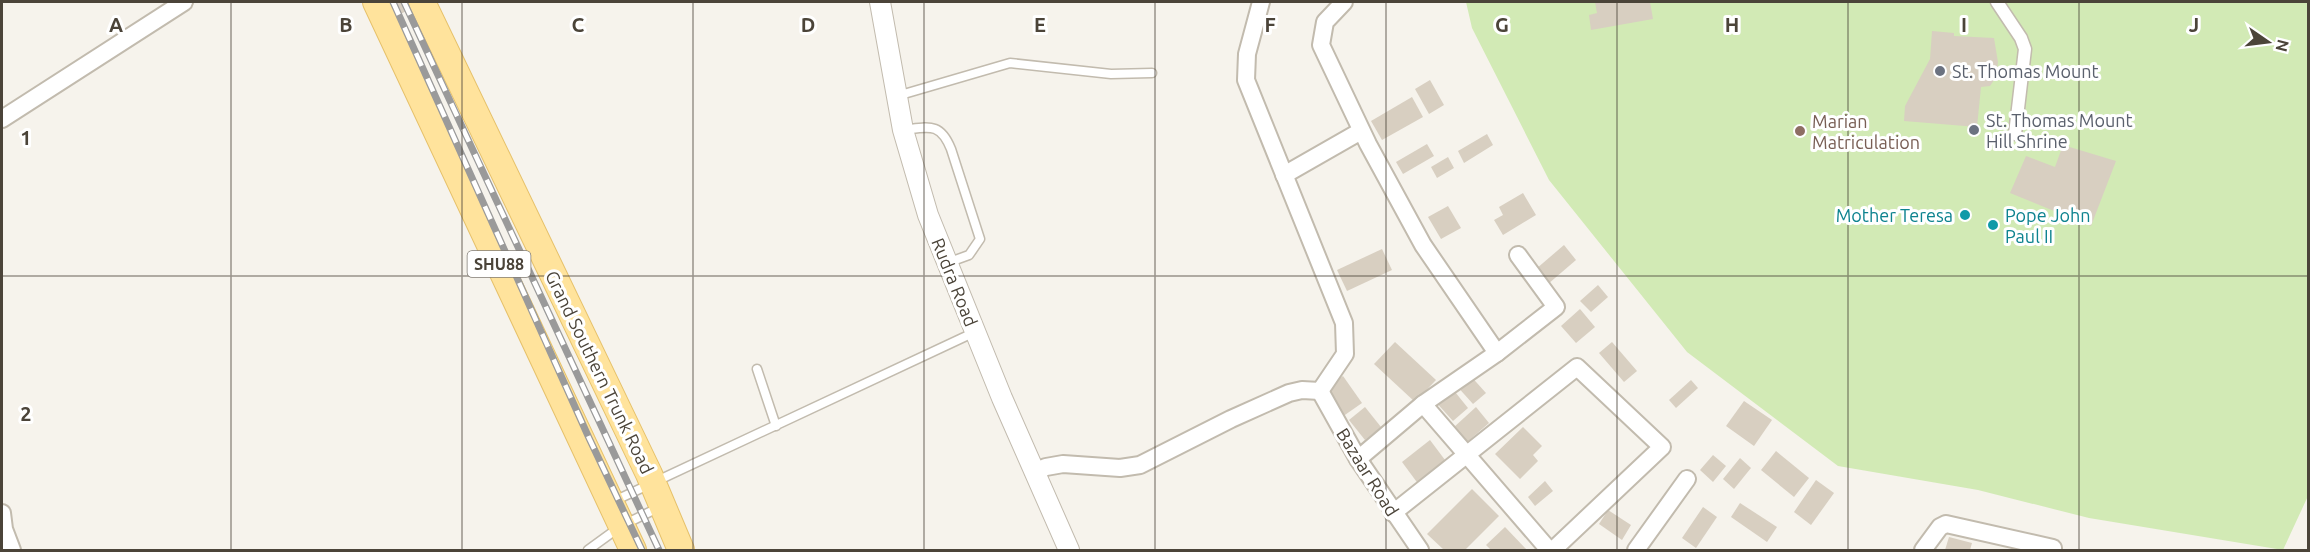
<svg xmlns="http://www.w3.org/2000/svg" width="2310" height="552" font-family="Ubuntu,sans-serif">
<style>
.green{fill:#d2eab5}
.building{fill:#d8cfc1}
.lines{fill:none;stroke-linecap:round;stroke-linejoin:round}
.service-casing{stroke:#c2bbae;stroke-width:11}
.pedestrian-casing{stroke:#c2bbae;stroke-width:15}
.minor-casing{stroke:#c2bbae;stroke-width:20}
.tertiary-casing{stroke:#c2bbae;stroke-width:22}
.primary-casing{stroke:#e6c16a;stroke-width:28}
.service{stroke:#fff;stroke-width:8}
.pedestrian{stroke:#fff;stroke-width:12}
.minor{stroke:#fff;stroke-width:16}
.tertiary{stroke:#fff;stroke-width:20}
.primary{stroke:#ffe39c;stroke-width:26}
.rail-casing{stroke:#9a9a9a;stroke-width:7}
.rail{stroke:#fff;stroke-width:4.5;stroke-dasharray:14;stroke-linecap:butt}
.grid{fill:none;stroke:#4b4439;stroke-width:1.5;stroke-opacity:0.55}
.worship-dot{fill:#6b7280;stroke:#fff;stroke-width:2}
.education-dot{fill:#8d6e63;stroke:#fff;stroke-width:2}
.culture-dot{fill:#0f9aa8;stroke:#fff;stroke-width:2}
.labels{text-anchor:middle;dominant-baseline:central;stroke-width:6;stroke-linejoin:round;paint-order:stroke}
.shield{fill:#fff;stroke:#817c74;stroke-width:1.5}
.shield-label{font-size:16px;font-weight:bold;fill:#4b4439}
.worship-label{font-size:18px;fill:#5b616d;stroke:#fff;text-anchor:start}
.education-label{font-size:18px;fill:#785e54;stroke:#fff;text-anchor:start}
.culture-label{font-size:18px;fill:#0d838f;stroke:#fff;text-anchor:end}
.street-label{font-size:18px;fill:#4b4439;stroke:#fff}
.grid-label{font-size:20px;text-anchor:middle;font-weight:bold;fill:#4b4439;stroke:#fff;stroke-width:6;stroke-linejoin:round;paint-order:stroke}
</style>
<rect width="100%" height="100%" fill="#f6f3ec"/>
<path class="green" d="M1466 2H2308V496L2283 550 2089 518 1978 490 1838 466 1687 352 1549 180 1472 28Z"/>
<g class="building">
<path d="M380 2H420L421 4 388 20Z"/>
<path d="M1595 2H1650L1653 19 1591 30 1589 15 1597 13Z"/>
<path d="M1932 31 1954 33V36L1994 38 1998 62 1996 77 1990 86 1981 87 1977 127 1904 121 1905 106 1930 59Z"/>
<path d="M1430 80 1444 105 1429 114 1415 89Z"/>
<path d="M1412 97 1423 117 1382 140 1371 121Z"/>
<path d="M1487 134 1493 145 1464 163 1458 151Z"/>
<path d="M1427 144 1434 156 1403 174 1396 162Z"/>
<path d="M2063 145 2116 161 2091 226 2010 193 2026 156 2055 167Z"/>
<path d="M1448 157 1454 168 1437 178 1431 167Z"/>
<path d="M1523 193 1536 215 1503 235 1494 220 1503 215 1499 207Z"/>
<path d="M1448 206 1461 228 1441 239 1428 217Z"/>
<path d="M1564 245 1576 260 1548 284 1536 269Z"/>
<path d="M1382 249 1392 270 1347 291 1337 270Z"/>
<path d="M1598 285 1608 297 1591 312 1580 301Z"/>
<path d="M1580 309 1595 327 1576 343 1561 326Z"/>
<path d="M1395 342 1436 380 1415 402 1374 364Z"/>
<path d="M1612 342 1637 371 1624 382 1599 353Z"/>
<path d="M1468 373 1486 393 1473 404 1455 384Z"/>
<path d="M1343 376 1362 403 1342 417 1322 391Z"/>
<path d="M1691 380 1698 388 1676 408 1669 400Z"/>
<path d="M1451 387 1468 408 1453 421 1434 400Z"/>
<path d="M1744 401 1772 420 1754 446 1726 426Z"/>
<path d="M1365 407 1381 427 1365 440 1349 420Z"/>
<path d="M1476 407 1489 423 1466 443 1453 428Z"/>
<path d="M1523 427 1542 446 1533 455 1538 461 1520 479 1495 454Z"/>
<path d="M1430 440 1448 464 1419 485 1402 462Z"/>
<path d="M1776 451 1809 478 1794 497 1761 470Z"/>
<path d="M1713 455 1726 466 1713 482 1700 470Z"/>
<path d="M1740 458 1751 468 1734 489 1723 479Z"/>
<path d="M1816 480 1834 493 1811 525 1794 512Z"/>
<path d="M1545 481 1553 491 1535 506 1528 497Z"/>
<path d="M1472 489 1499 516 1465 550H1444L1427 534Z"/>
<path d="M1740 503 1777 527 1767 542 1731 517Z"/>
<path d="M1703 507 1717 517 1696 548 1682 538Z"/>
<path d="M1608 510 1631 525 1622 540 1599 524Z"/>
<path d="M1505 527 1527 550H1491L1486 545Z"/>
<path d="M1949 537 1972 543 1970 550H1945Z"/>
</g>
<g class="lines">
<g class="service-casing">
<g id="service">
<path d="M897 96 1010 63 1111 74 1152 73"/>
<path d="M903 130C929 127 940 122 951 149L980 239 969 255 947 263"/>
<path d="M757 369 776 426"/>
<path d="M614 501 975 332"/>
<path d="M588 550 621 526 660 507"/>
</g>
</g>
<g class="pedestrian-casing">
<path id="pedestrian" d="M1997 2 2021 38 2025 49 2015 134"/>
</g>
<g class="minor-casing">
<g id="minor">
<path d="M1261 2 1247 54 1246 80 1344 323 1345 354 1320 391"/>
<path d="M1344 2 1325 22 1321 45 1368 144 1423 245 1497 353 1423 404 1549 550"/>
<path d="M2 119 184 2"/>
<path d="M1284 175 1361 131"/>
<path d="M1497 353 1556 307 1518 255"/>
<path d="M1320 391 1358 459 1420 550"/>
<path d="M1358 459 1423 404"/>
<path d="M1034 472 1046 467 1063 464 1120 468 1140 465 1231 419 1289 393 1302 390 1320 391"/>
<path d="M2 513 4 529 12 550"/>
<path d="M1393 513 1577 367 1662 447 1553 550"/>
<path d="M1636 550 1687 479"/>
<path d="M1923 550 1940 527 1946 524 2053 548"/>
</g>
</g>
<g class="tertiary-casing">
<path id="tertiary" d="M880 2 903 130 928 215 1002 398 1069 550"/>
</g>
<g class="primary-casing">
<g id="primary">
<path d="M376 2 633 550"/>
<path d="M422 2 649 474 681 550"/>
</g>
</g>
<use href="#service" class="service"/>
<use href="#pedestrian" class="pedestrian"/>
<use href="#minor" class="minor"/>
<use href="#tertiary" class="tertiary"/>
<use href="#primary" class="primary"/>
<g class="rail-casing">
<g id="rail">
<path d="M393 2 589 438 642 550"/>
<path d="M404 2 659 550"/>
</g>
</g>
<use href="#rail" class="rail"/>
</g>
<path class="grid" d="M231 2V550M462 2V550M693 2V550M924 2V550M1155 2V550M1386 2V550M1617 2V550M1848 2V550M2079 2V550M2 276H2308"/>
<g class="worship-dot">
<circle cx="1940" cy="71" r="6"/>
<circle cx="1974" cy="130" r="6"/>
</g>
<circle class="education-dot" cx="1800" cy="131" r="6"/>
<g class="culture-dot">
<circle cx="1965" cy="215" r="6"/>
<circle cx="1993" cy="225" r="6"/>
</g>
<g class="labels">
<rect class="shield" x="467.5" y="251" width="63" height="26" rx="4.5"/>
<g class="shield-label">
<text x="499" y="264">SHU88</text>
</g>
<g class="worship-label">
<text x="1952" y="71">St. Thomas Mount</text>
<text x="1986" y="120">St. Thomas Mount<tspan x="1986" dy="21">Hill Shrine</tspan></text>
</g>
<g class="education-label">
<text x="1812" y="121">Marian<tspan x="1812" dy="21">Matriculation</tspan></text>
</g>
<g class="culture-label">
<text x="1953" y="215">Mother Teresa</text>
<text x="2005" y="215" text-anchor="start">Pope John<tspan x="2005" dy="21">Paul II</tspan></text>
</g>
<g class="street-label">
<text transform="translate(955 282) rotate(68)">Rudra Road</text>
<text transform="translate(600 372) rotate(64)">Grand Southern Trunk Road</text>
<text transform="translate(1368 472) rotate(58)">Bazaar Road</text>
</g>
</g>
<g class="grid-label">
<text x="116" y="32">A</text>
<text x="346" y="32">B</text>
<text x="578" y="32">C</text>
<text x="808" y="32">D</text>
<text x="1040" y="32">E</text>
<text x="1270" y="32">F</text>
<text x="1502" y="32">G</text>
<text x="1732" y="32">H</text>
<text x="1964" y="32">I</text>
<text x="2194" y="32">J</text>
<text x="26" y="145">1</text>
<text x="26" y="421">2</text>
</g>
<rect width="2310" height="552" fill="none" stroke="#4b4439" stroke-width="6"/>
<g transform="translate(2268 42) rotate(104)" stroke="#ffffff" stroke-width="4.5" paint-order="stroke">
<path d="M0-4.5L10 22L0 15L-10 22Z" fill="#4b4439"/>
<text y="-9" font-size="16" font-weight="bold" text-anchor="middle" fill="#4b4439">N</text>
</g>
</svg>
